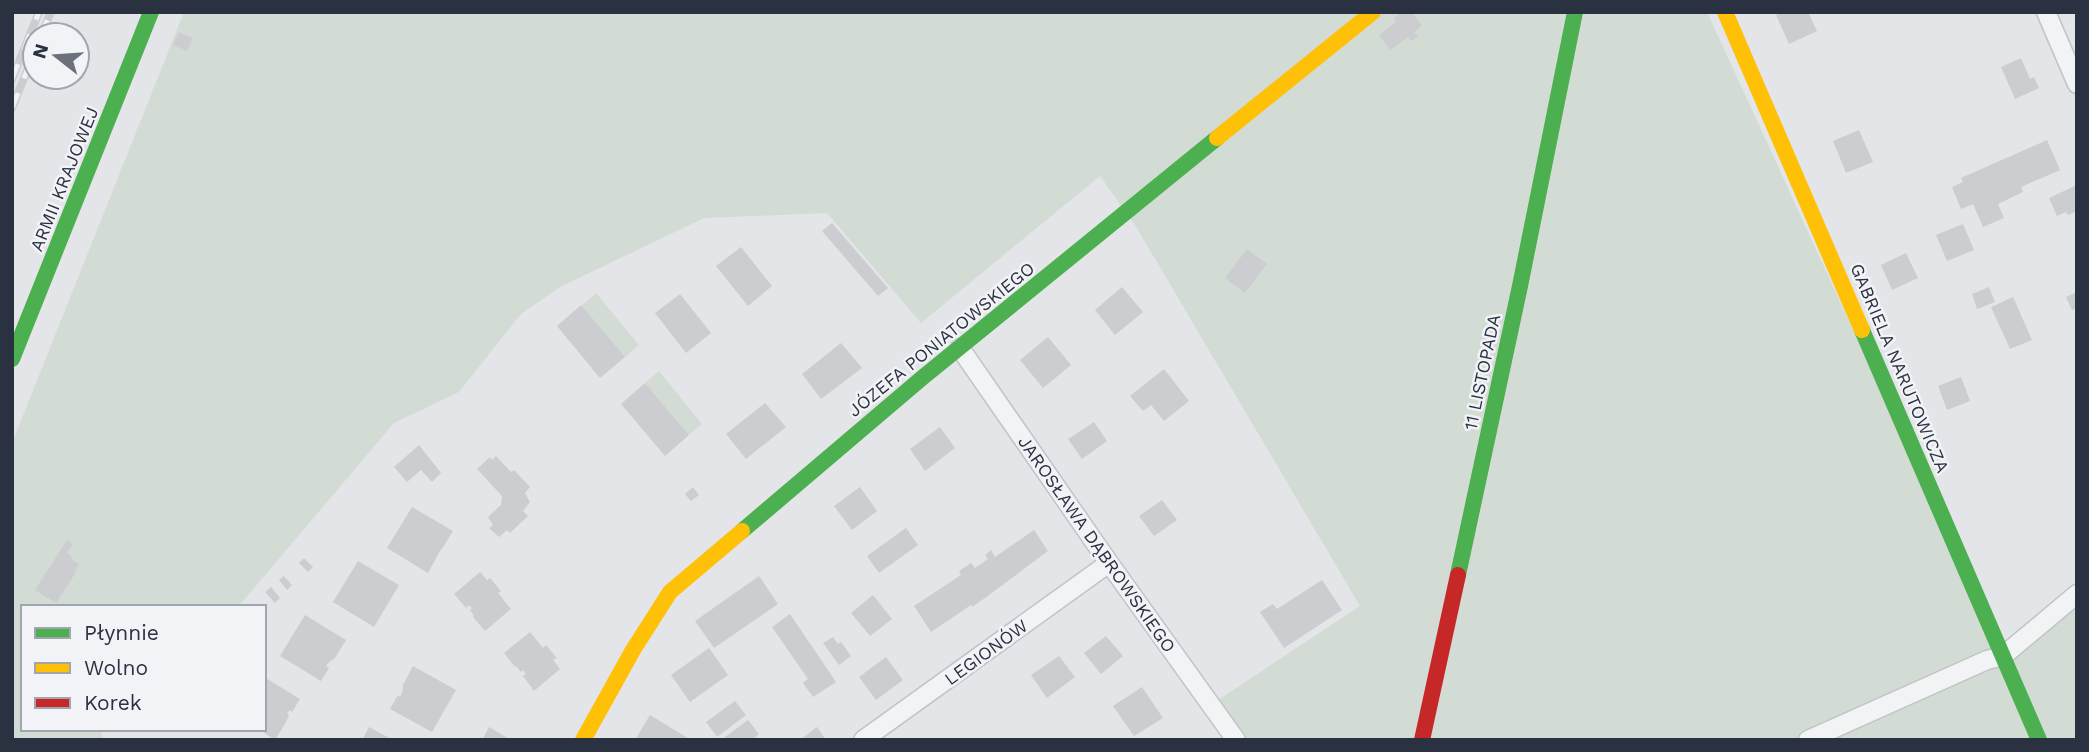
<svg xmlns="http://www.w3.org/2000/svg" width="2089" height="752" font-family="'Work Sans',sans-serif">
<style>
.green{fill:#d3dcd4}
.building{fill:#cccdd0}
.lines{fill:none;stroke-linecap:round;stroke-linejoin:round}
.street-casing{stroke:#c1c3c6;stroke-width:21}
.street{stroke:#f2f3f5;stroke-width:18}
.fast{stroke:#4caf50;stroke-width:16}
.slow{stroke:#ffc107;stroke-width:16}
.jam{stroke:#c62828;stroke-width:16}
.rail-casing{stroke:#cccdd0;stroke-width:8}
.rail{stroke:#f1f3f7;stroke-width:5;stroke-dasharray:16;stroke-linecap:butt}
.labels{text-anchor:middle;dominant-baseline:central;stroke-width:5;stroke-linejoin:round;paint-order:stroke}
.street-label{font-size:18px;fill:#2a3141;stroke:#f1f3f7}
</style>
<rect width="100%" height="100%" fill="#e3e5e8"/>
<g class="green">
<path d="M184 12H1707L2003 656 2077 594V740H1231L1209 706 1360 606 1135 225 1100 176 921 323 827 213 704 218 560 287 521 314 459 392 394 423 238 607H23V729H100L104 740H12V443Z"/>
<path d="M596 293 639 345 625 357 581 306Z"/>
<path d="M659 371 702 424 689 435 645 383Z"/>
</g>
<g class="building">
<path d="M1401 12H1404L1406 15 1412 12 1422 26 1414 32 1418 37 1411 41 1408 37 1390 50 1379 35 1396 22 1394 18Z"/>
<path d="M1782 12H1808L1817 31 1789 44 1776 15Z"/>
<path d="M179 32 193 38 187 51 173 45Z"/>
<path d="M2021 58 2030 79 2034 77 2039 88 2015 99 2001 67Z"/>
<path d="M1859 130 1873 162 1846 173 1833 141Z"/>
<path d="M2047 140 2060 170 2021 187 2023 192 1998 204 2004 218 1983 227 1973 204 1961 209 1952 187 1963 182 1961 178Z"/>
<path d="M2077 185V211L2068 215 2066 212 2057 216 2049 198Z"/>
<path d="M832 223 888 288 878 296 822 231Z"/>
<path d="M1963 224 1974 250 1947 261 1936 235Z"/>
<path d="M741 247 772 286 748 306 716 266Z"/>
<path d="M1247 249 1267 264 1245 293 1225 278Z"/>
<path d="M1906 253 1918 278 1892 290 1881 265Z"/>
<path d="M1122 287 1143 312 1115 335 1095 310Z"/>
<path d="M1989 287 1995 302 1977 309 1972 294Z"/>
<path d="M2077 292V308L2072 310 2066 297Z"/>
<path d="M680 294 711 333 686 353 655 313Z"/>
<path d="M2013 297 2032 340 2010 349 1991 307Z"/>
<path d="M581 305 625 357 600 378 557 326Z"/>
<path d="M1048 337 1071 365 1043 388 1020 360Z"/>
<path d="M841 343 862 368 821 399 802 374Z"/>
<path d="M1164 369 1189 401 1164 421 1151 405 1143 411 1130 396Z"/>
<path d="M1961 377 1970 401 1947 410 1938 386Z"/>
<path d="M645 383 689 435 665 456 621 404Z"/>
<path d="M765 403 786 427 746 459 726 434Z"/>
<path d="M1094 422 1107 441 1082 459 1068 439Z"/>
<path d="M940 427 955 448 925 471 910 449Z"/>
<path d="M419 445 441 473 432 482 421 470 407 482 394 467Z"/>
<path d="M496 456 511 472 514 470 530 487 525 493 530 502 523 511 528 516 510 533 507 530 499 537 489 528 493 525 488 517 501 505 502 496 477 469 490 457 492 460Z"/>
<path d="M693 487 699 495 691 501 685 494Z"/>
<path d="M860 487 877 511 852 530 834 506Z"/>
<path d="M1162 500 1177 520 1154 536 1139 516Z"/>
<path d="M412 507 453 531 442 549H441L428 573 387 548Z"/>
<path d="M906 528 918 545 879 573 867 556Z"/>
<path d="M1034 530 1048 551 985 598 972 607 971 605 931 632 914 606 961 575 959 571 971 563 975 568 988 559 985 555 991 550 995 557Z"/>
<path d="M67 540 73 544 67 553 72 557 71 559 79 564 75 571 76 572 56 603 35 590Z"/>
<path d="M304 558 313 567 308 572 299 563Z"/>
<path d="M358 561 399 585 374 627 333 602Z"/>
<path d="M480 572 487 580 490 578 501 591 498 593 511 609 485 631 473 617 474 616 470 610 472 608 469 605 466 608 454 594Z"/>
<path d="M284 576 292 585 287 590 279 580Z"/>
<path d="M759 576 778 604 714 648 695 621Z"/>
<path d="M1322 580 1342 610 1284 648 1260 612 1273 604 1277 609Z"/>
<path d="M271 587 280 598 275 603 265 592Z"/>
<path d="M873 595 892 619 870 636 851 613Z"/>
<path d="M790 614 836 682 813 697 803 683 808 679 772 627Z"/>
<path d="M305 615 346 640 335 658 328 663 326 666 329 668 321 681 280 656Z"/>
<path d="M530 632 543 648 546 645 557 658 553 660 560 669 534 691 523 676 526 674 523 670 521 672 516 666 515 667 504 653Z"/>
<path d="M1106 636 1123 656 1101 674 1084 653Z"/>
<path d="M833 637 838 644 841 642 851 656 839 665 823 643Z"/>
<path d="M709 648 728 675 690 702 671 675Z"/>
<path d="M1059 656 1075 677 1047 698 1031 675Z"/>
<path d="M886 657 903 680 876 700 859 677Z"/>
<path d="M413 666 456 690 432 732 390 709 398 695 400 697 402 693 403 685Z"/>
<path d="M264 677 300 699 292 712 290 710 287 714 289 715 286 722 275 740 258 729H264Z"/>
<path d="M1142 687 1163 718 1134 736 1113 706Z"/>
<path d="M735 701 746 715 717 737 706 722Z"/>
<path d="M650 715 691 740H635Z"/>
<path d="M748 720 759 734 752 740H721Z"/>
<path d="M369 727 393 740H362Z"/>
<path d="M489 727 511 740H482Z"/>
<path d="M817 727 826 740H800Z"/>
</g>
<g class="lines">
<g class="street-casing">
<g id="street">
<path d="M2046 12 2077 84"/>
<path d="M960 348 1109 563 1236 740"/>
<path d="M863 740 1109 563"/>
<path d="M1808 740 1987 660 2003 656 2077 594"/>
</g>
</g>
<use href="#street" class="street"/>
<g class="fast">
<path d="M1862 330 2039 740"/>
<path d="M12 359 151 12"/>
<path d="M742 531 922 378 1217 138"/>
<path d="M1458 575 1520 286 1575 12"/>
</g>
<g class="slow">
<path d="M1725 12 1862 330"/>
<path d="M1217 138 1373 12"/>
<path d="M583 740 633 650 670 592 742 531"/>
</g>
<path class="jam" d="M1422 740 1458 575"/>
<g class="rail-casing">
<g id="rail">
<path d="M41 35 51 12"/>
<path d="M12 79 39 12"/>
<path d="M12 108 35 51"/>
</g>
</g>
<use href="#rail" class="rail"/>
</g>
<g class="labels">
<g class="street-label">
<text transform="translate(64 179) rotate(-68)">ARMII KRAJOWEJ</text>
<text transform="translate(941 339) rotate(-39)">JÓZEFA PONIATOWSKIEGO</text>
<text transform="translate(1900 368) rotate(67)">GABRIELA NARUTOWICZA</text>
<text transform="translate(1482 372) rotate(-78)">11 LISTOPADA</text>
<text transform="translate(1097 544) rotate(55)">JAROSŁAWA DĄBROWSKIEGO</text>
<text transform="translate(986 652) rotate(-36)">LEGIONÓW</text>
</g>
</g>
<rect width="2089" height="752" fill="none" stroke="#2a3141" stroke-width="28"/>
<rect x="21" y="605" width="245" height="126" fill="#f1f3f7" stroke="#a1a5ae" stroke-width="2"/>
<rect x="35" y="628" width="35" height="10" fill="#4caf50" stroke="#a1a5ae" stroke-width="2"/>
<text x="84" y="640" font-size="21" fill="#2a3141">Płynnie</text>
<rect x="35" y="663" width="35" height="10" fill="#ffc107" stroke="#a1a5ae" stroke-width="2"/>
<text x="84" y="675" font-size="21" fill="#2a3141">Wolno</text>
<rect x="35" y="698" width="35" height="10" fill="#c62828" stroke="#a1a5ae" stroke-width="2"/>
<text x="84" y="710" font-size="21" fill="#2a3141">Korek</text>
<g transform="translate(56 56) rotate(287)"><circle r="33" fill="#f1f3f7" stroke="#a1a5ae" stroke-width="2"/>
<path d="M0-5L12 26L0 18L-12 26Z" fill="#6b707b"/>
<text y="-10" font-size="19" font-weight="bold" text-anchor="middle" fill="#2a3141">N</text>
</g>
</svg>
